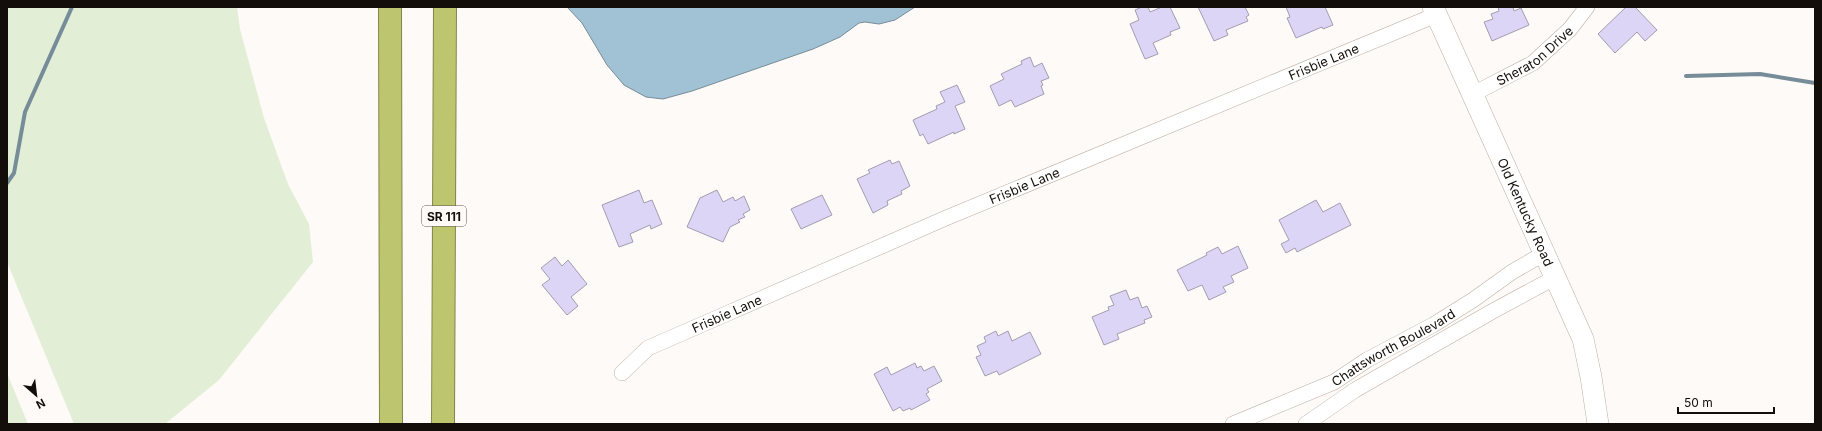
<svg xmlns="http://www.w3.org/2000/svg" width="1822" height="431" font-family="Inter,sans-serif">
<style>
.green{fill:#e2efd6}
.water{fill:#a1c2d5;stroke:#768c98}
.lines{fill:none;stroke-linecap:round;stroke-linejoin:round}
.stream{stroke:#768c98;stroke-width:4}
.building{fill:#ddd5f5;stroke:#a19daf}
.street-casing{stroke:#bfaea2;stroke-width:16}
.secondary-casing{stroke:#bfaea2;stroke-width:22}
.highway-casing{stroke:#82864b;stroke-width:24}
.street{stroke:#fff;stroke-width:15}
.secondary{stroke:#fff;stroke-width:21}
.highway{stroke:#bdc66f;stroke-width:22}
.labels{text-anchor:middle;dominant-baseline:central;stroke-width:3.5;stroke-linejoin:round;paint-order:stroke}
.shield{fill:#fefaf8;stroke:#5a5551;stroke-width:1}
.shield-label{font-size:12px;font-weight:bold;fill:#130e09}
.street-label{font-size:13px;fill:#130e09;stroke:#fefaf8}
</style>
<rect width="100%" height="100%" fill="#fefaf8"/>
<g class="green">
<path d="M7 7H237L240 29 264 118 288 184 309 224 313 262 219 380 165 424H74L7 262Z"/>
<path d="M7 373 28 424H7Z"/>
</g>
<path class="water" d="M567 7H915L895 20 879 24 865 22 859 23 840 37 813 49 692 91 663 99 646 97 624 85 607 65 582 23Z"/>
<g class="lines">
<g class="stream">
<path d="M1686 76 1760 74 1815 83"/>
<path d="M7 183 14 173 25 112 72 7"/>
</g>
</g>
<g class="building">
<path d="M1142 7H1148L1150 12 1162 7H1170L1180 28 1170 32 1171 35 1153 43 1158 54 1145 59 1130 24 1139 20 1135 10Z"/>
<path d="M1198 7H1245L1249 15 1246 17 1248 21 1226 30 1228 35 1214 41Z"/>
<path d="M1286 7H1325L1333 25 1323 29 1322 27 1296 38 1287 18 1290 17Z"/>
<path d="M1498 7H1513L1514 11 1521 8 1529 25 1492 41 1484 22 1493 19 1491 14 1499 11Z"/>
<path d="M1626 7H1635L1657 30 1645 41 1637 32 1615 53 1598 34Z"/>
<path d="M1030 57 1034 67 1042 63 1049 78 1041 81 1043 85 1041 86 1044 94 1015 107 1011 100 999 106 990 86 1004 79 1001 74 1022 64 1021 61Z"/>
<path d="M957 85 965 102 955 106 965 129 954 134V132L928 144 923 134 920 136 913 120 937 109 936 106 945 102 940 92Z"/>
<path d="M890 160 892 164 899 161 910 186 901 191 902 194 887 201 888 205 873 213 857 179 870 173 868 170Z"/>
<path d="M639 190 644 203 652 200 662 224 651 229 650 225 630 234 633 242 619 247 602 205Z"/>
<path d="M717 190 723 202 733 197 735 201 744 196 750 210 743 214 745 217 738 220 740 222 730 227 723 242 687 227 700 198Z"/>
<path d="M822 195 832 215 801 229 791 209Z"/>
<path d="M1316 200 1323 212 1340 203 1351 225 1297 252 1295 248 1286 253 1281 244 1289 240 1279 220Z"/>
<path d="M1238 246 1248 268 1231 276 1234 282 1223 287 1226 292 1209 300 1202 285 1188 291 1177 270 1207 255 1206 253 1218 247 1222 254Z"/>
<path d="M555 257 562 266 568 260 587 284 571 297 578 306 567 315 542 285 550 279 541 268Z"/>
<path d="M1126 290 1130 300 1138 297 1142 308 1147 306 1152 317 1144 320 1145 323 1117 334 1119 339 1104 345 1092 317 1109 310 1108 307 1114 305 1110 296Z"/>
<path d="M996 331 998 336 1008 331 1012 341 1030 332 1041 354 999 375 997 371 985 376 976 357 981 355 977 346 986 342 984 337Z"/>
<path d="M915 363 917 368 921 366 924 371 934 366 942 381 927 389 929 392 926 394 930 400 911 410 910 408 903 411 900 407 893 411 874 374 887 367 891 375Z"/>
</g>
<g class="lines">
<g class="street-casing">
<g id="street">
<path id="s1" d="M1473 94 1533 63 1570 29 1587 7"/>
<path id="s2" d="M622 373 648 348 726 314 946 218 1436 15"/>
<path id="s3" d="M1233 424 1334 382 1367 360 1433 325 1473 300 1512 272 1545 253"/>
<path d="M1306 424 1355 390 1493 311 1556 277"/>
</g>
</g>
<g class="secondary-casing">
<g id="secondary">
<path id="s4" d="M1433 7 1583 339 1591 377 1598 424"/>
</g>
</g>
<g class="highway-casing">
<g id="highway">
<path d="M390 7 391 424"/>
<path d="M443 424 445 7"/>
</g>
</g>
<use href="#street" class="street"/>
<use href="#secondary" class="secondary"/>
<use href="#highway" class="highway"/>
</g>
<g class="labels">
<rect class="shield" x="422" y="206" width="44" height="20" rx="3"/>
<g class="shield-label">
<text x="444" y="216">SR 111</text>
</g>
<g class="street-label">
<text stroke="none"><textPath href="#s1" startOffset="73">Sheraton Drive</textPath></text>
<text stroke="none"><textPath href="#s2" startOffset="770">Frisbie Lane</textPath></text>
<text stroke="none"><textPath href="#s2" startOffset="446">Frisbie Lane</textPath></text>
<text stroke="none"><textPath href="#s4" startOffset="225">Old Kentucky Road</textPath></text>
<text stroke="none"><textPath href="#s2" startOffset="122">Frisbie Lane</textPath></text>
<text stroke="none"><textPath href="#s3" startOffset="178">Chattsworth Boulevard</textPath></text>
</g>
</g>
<rect width="1822" height="431" fill="none" stroke="#130e09" stroke-width="16"/>
<g transform="translate(36 395) rotate(152)" stroke="#fefaf8" stroke-width="3" paint-order="stroke">
<path d="M0-3L7 15L0 10L-7 15Z" fill="#130e09"/>
<text y="-6" font-size="11" font-weight="bold" text-anchor="middle" fill="#130e09">N</text>
</g>
<path d="M1678 407v6h96v-6" fill="none" stroke="#130e09" stroke-width="2"/>
<text x="1684" y="407" font-size="12" fill="#130e09" stroke="#fefaf8" stroke-width="3" paint-order="stroke">50 m</text>
</svg>
